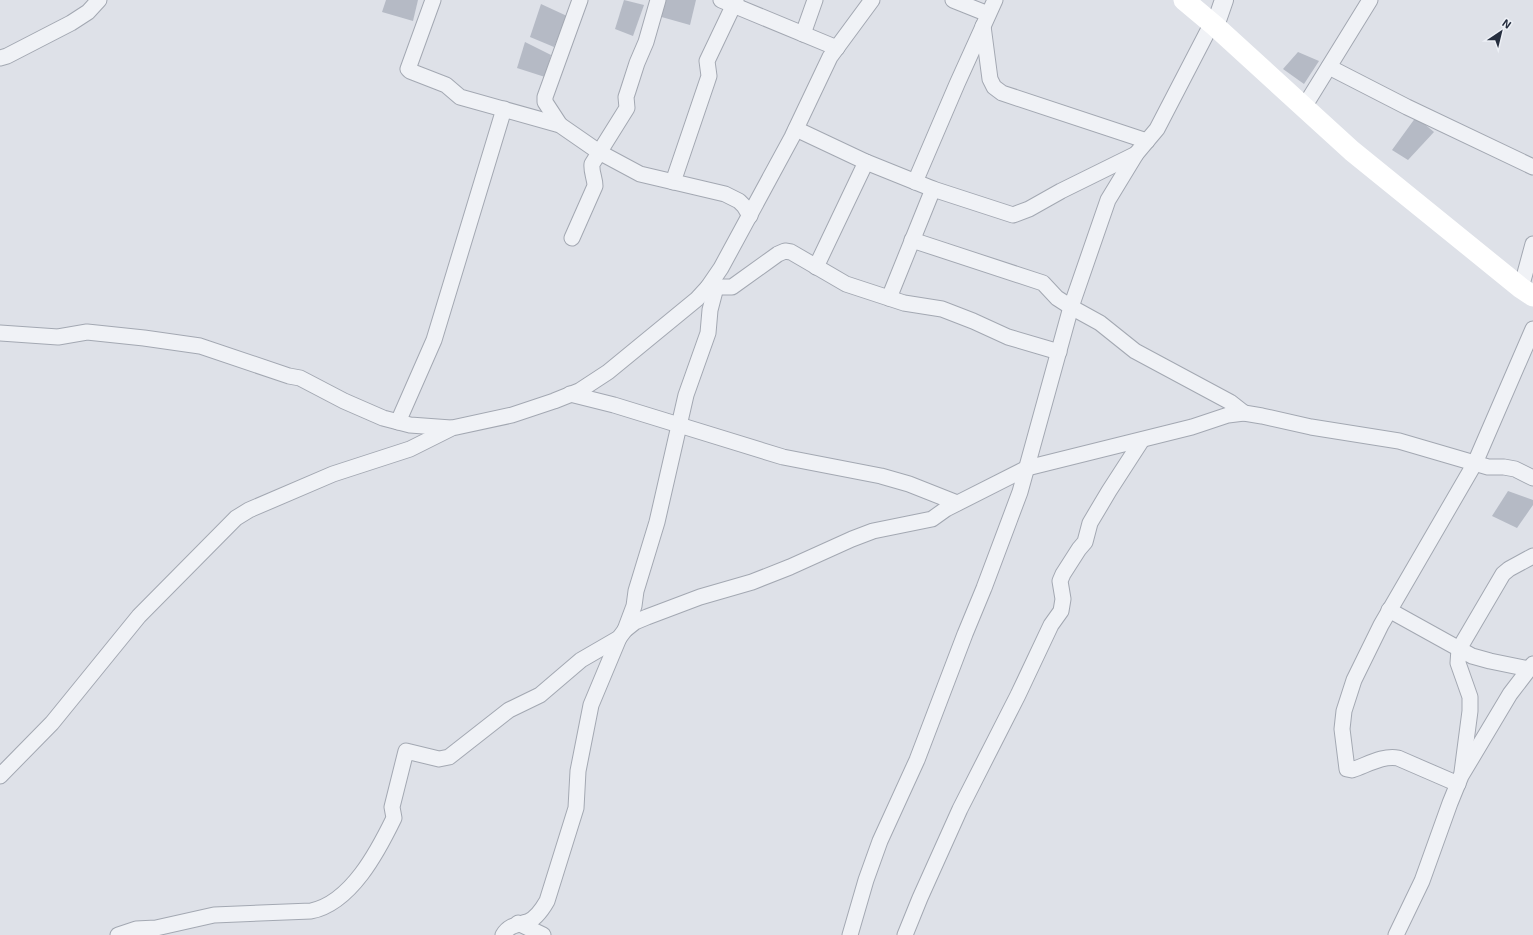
<svg xmlns="http://www.w3.org/2000/svg" width="1533" height="935" font-family="'Exo 2',sans-serif">
<style>
.building{fill:#b5bac5}
.lines{fill:none;stroke-linecap:round;stroke-linejoin:round}
.minor-casing{stroke:#a3a8b2;stroke-width:17}
.tertiary-casing{stroke:#a3a8b2;stroke-width:20}
.minor{stroke:#f0f2f6;stroke-width:15}
.tertiary{stroke:#f0f2f6;stroke-width:18}
.secondary{stroke:#fff;stroke-width:21}
</style>
<rect width="100%" height="100%" fill="#dee1e8"/>
<g class="building">
<path d="M386 0H418L413 21 382 12Z"/>
<path d="M624 0 644 5 633 36 615 29Z"/>
<path d="M664 0H696L690 25 658 16Z"/>
<path d="M541 4 567 16 554 47 530 37Z"/>
<path d="M525 42 551 55 545 77 517 68Z"/>
<path d="M1298 52 1319 61 1304 84 1283 69Z"/>
<path d="M1416 117 1434 132 1408 160 1392 150Z"/>
<path d="M1508 491 1533 500V505L1517 528 1492 516Z"/>
</g>
<g class="lines">
<g class="minor-casing">
<g id="minor">
<path d="M433 0 408 69 410 71 446 85 460 97 560 125 599 152 640 174 725 194 739 201 744 206 750 216"/>
<path d="M721 0 837 48"/>
<path d="M953 0 988 14"/>
<path d="M983 26 990 79 994 87 1002 93 1147 141"/>
<path d="M803 34 815 0"/>
<path d="M0 58 7 56 71 23 88 12 99 0"/>
<path d="M1329 67 1407 107 1533 167"/>
<path d="M1304 107 1370 0"/>
<path d="M560 125 545 102V97L580 0"/>
<path d="M796 129 866 162 933 189 1013 215 1029 209 1061 191 1136 154"/>
<path d="M673 182 707 82 709 76 707 61 736 0"/>
<path d="M915 182 957 84 995 0"/>
<path d="M572 238 595 186C595 178 591 172 592 164L627 108 626 97 628 91 637 63 646 42 658 0"/>
<path d="M912 240 1043 283 1057 298 1071 307 1100 323 1135 351 1230 402 1244 413"/>
<path d="M816 267 866 162"/>
<path d="M708 287H732L778 254 785 251 791 252 846 284 904 303 942 309 973 321 1008 337 1059 352"/>
<path d="M1521 288 1533 244"/>
<path d="M889 298 933 189"/>
<path d="M0 333 58 337 87 332 144 338 200 346 289 376 300 378 344 401 383 418 410 425 451 428"/>
<path d="M570 394 614 405 783 457 881 476 909 484 957 503"/>
<path d="M398 422 434 340 504 109"/>
<path d="M1389 610 1472 656 1490 661 1529 669"/>
<path d="M625 630 634 606 636 591 657 522 686 395 708 333 710 310 716 287"/>
<path d="M1462 772 1470 711V697L1458 663 1459 649 1503 574 1509 569 1533 556"/>
<path d="M0 776 52 723 139 616 236 518 249 510 333 474 410 449 452 428 512 415 554 401 579 391 608 372 697 299 708 287 721 268 792 137 830 57 872 0"/>
<path d="M1458 784 1398 758C1383 755 1367 765 1352 770L1347 769 1342 729 1344 711 1354 680 1381 625 1475 463 1533 329"/>
<path d="M518 923 543 935"/>
<path d="M118 935 136 929 156 928 214 915 311 911C351 903 378 851 394 818L392 807 406 751 439 759 449 757 509 710 540 695 581 660 619 638 625 630 635 622 647 617 700 597 752 582 790 567 852 539 873 531 932 519 946 509 1027 468 1192 427 1228 415 1244 413 1262 416 1311 427 1399 441 1488 467H1504L1515 469 1533 478"/>
<path d="M503 935C509 925 517 925 527 922 536 919 543 908 547 901L576 808 578 771 591 705 619 638"/>
<path d="M850 935 866 880 880 841 917 760 965 634 984 588 1020 492 1071 307 1108 200 1136 154 1157 129 1212 23"/>
<path d="M905 935 920 898 960 809 1018 695 1051 625 1061 611 1063 599 1060 581 1063 574 1079 549 1085 542 1090 523 1109 491 1142 440"/>
<path d="M1396 935 1422 881 1450 803 1461 776 1510 694 1533 664"/>
</g>
</g>
<g class="tertiary-casing">
<path id="tertiary" d="M1215 26 1224 0"/>
</g>
<use href="#minor" class="minor"/>
<use href="#tertiary" class="tertiary"/>
<path class="secondary" d="M1184 0 1215 26 1352 151 1521 288 1533 296"/>
</g>
<g transform="translate(1501 32) rotate(35)" stroke="#edf0f6" stroke-width="3" paint-order="stroke">
<path d="M0-3L7 15L0 10L-7 15Z" fill="#262e3f"/>
<text y="-6" font-size="11" font-weight="bold" text-anchor="middle" fill="#262e3f">N</text>
</g>
</svg>
